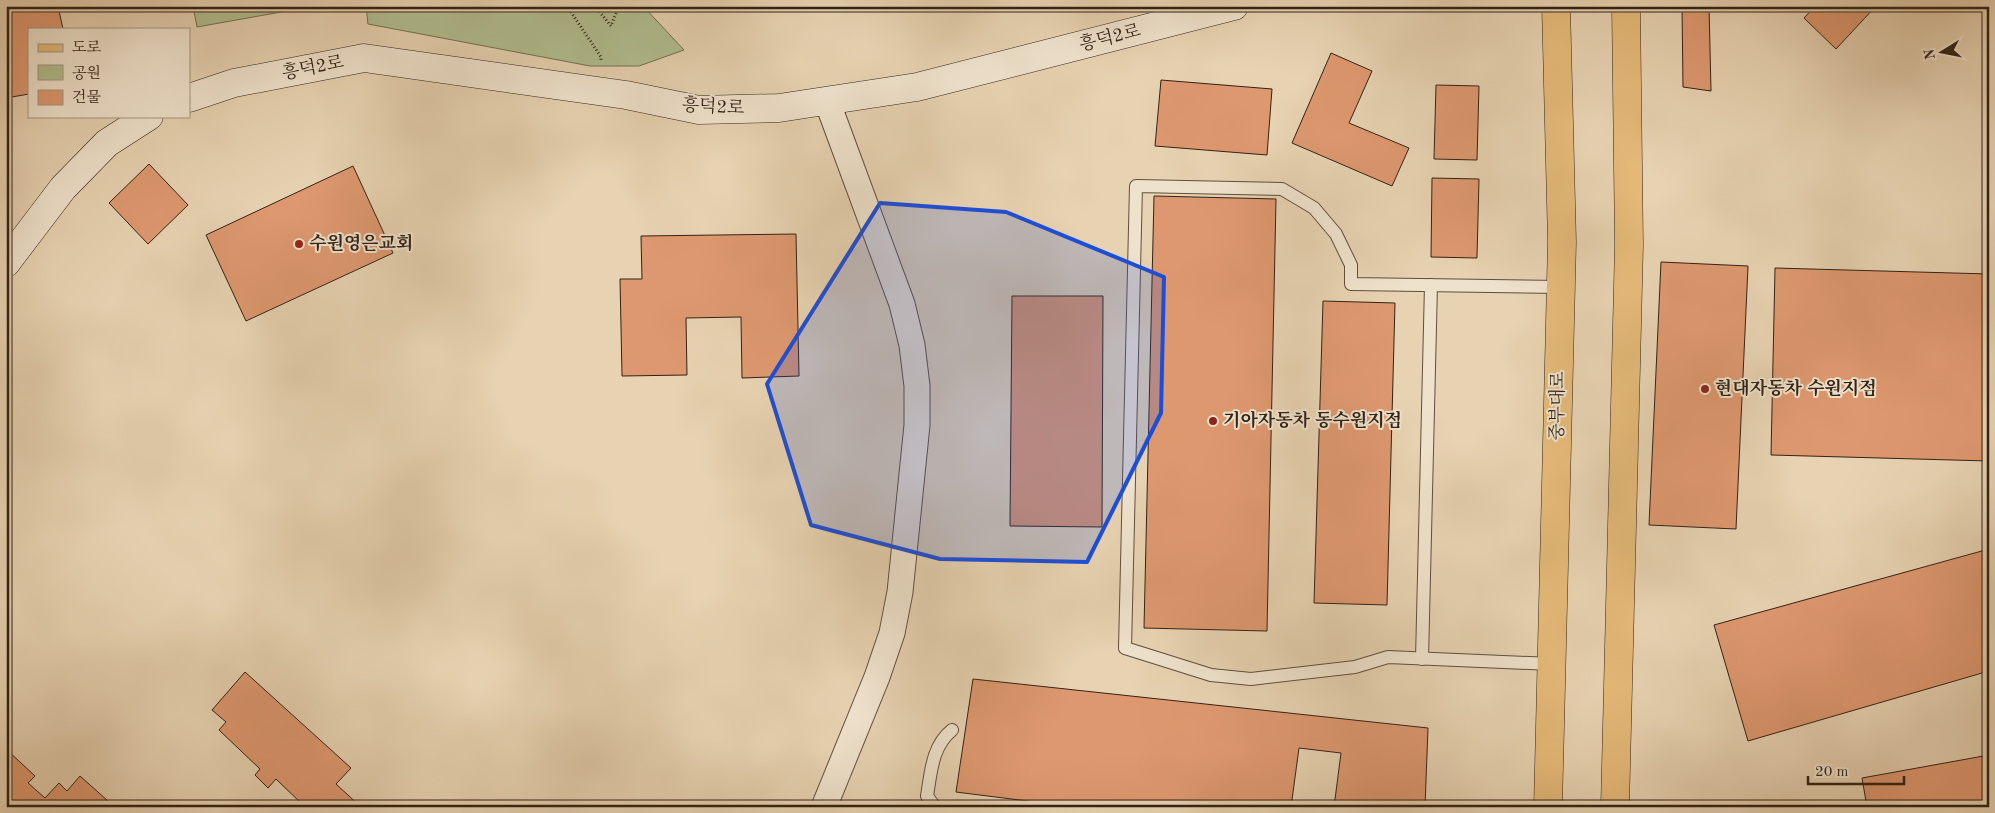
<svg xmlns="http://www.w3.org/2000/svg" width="1995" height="813" font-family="'Old Standard TT','Noto Serif KR',serif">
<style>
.green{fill:#b1bd8f;stroke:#727053}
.building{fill:#de986f;stroke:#322217}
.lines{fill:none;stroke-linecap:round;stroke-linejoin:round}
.lane-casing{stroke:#5f4e3e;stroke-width:14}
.street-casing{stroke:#5f4e3e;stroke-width:27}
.secondary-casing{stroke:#322217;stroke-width:29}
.primary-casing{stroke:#322217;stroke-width:29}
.path{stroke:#322217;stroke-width:3;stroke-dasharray:1 2.5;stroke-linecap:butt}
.lane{stroke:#efe2cc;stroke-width:12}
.street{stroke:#efe2cc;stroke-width:25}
.secondary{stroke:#efe2cc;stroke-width:28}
.primary{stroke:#e4b978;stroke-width:28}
.marked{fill:#1d4ed8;fill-opacity:0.2;stroke:#1d4ed8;stroke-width:4;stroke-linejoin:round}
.poi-dot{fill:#8f2418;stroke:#efe2cc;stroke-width:2}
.labels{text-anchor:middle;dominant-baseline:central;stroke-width:4;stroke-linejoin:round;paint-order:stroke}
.street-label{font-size:18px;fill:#322217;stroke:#efe2cc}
.poi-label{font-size:18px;font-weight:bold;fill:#322217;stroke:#efe2cc;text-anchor:start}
</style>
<rect width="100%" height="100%" fill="#e7d2b1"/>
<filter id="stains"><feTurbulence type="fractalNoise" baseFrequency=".004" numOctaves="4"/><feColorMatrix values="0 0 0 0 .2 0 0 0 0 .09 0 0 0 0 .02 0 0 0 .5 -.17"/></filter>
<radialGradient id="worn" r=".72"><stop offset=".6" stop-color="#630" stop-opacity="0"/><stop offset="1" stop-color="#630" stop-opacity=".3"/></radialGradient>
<g class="green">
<path d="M193 6H297L298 9 197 27Z"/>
<path d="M366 6H643L684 50 639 66H590L368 24Z"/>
</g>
<g class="building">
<path d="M6 6H58L63 29H29V94L6 98Z"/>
<path d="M1682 6H1709L1711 91 1683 87Z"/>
<path d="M1815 6H1876L1836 49 1804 18Z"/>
<path d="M1331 53 1372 71 1349 123 1409 148 1392 186 1292 143Z"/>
<path d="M1161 80 1272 89 1267 155 1155 146Z"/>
<path d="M1436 85 1479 86 1477 160 1434 159Z"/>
<path d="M149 164 188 205 148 244 109 203Z"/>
<path d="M353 166 393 253 246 321 206 235Z"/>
<path d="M1432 178 1479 179 1477 258 1431 257Z"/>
<path d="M1154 196 1276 199 1267 631 1144 628Z"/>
<path d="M796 234 799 376 742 378 741 317 686 318 687 375 622 376 620 279H642L641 236Z"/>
<path d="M1661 262 1748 266 1736 529 1649 525Z"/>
<path d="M1775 268 1989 274V461L1771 455Z"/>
<path d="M1012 296H1103L1102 527 1010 526Z"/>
<path d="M1323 301 1395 303 1387 605 1314 603Z"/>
<path d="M1989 549V671L1748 741 1714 625Z"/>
<path d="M245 672 351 768 336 784 361 807H305L276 779 268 788 255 775 260 769 219 730 226 722 212 710Z"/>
<path d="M973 679 1428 728 1425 807H1334L1341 753 1299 748 1291 807H1075L956 792Z"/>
<path d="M6 749 35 776 28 783 45 798 59 783 67 791 80 776 108 801 102 807H6Z"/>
<path d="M1989 755V807H1867L1862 778Z"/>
</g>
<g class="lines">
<g class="lane-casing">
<g id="lane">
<path d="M1422 659 1431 285"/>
<path d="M1551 664 1388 657 1355 667 1251 679 1211 675 1125 648 1136 186 1282 189 1314 208 1336 234 1351 265V284L1561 287"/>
<path d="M935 807 927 796C931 772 932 746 952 730"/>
</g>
</g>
<g class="street-casing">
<path id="street" d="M824 807 877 677 892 633 900 592 917 425V386L912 345 902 304 827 101"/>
</g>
<g class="secondary-casing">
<g id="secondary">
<path d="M189 98 234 83 364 58 626 95 699 110 779 108 917 87 1234 6"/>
<path d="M6 263 63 188 107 143 149 116"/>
</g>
</g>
<g class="primary-casing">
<g id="primary">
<path d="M1548 807 1562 242 1556 6"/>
<path d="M1615 807 1629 245 1626 6"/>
</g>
</g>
<g class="path">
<path d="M567 6 601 57V61"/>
<path d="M595 6 611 26 619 6"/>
</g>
<use href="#lane" class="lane"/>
<use href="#street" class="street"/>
<use href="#secondary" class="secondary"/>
<use href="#primary" class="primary"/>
</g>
<path class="marked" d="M880 203 1006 212 1164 277 1161 413 1087 562 940 559 811 525 767 384Z"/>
<g class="poi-dot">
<circle cx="299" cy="244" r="5"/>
<circle cx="1705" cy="389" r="5"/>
<circle cx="1213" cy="421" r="5"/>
</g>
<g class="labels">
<g class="street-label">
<text transform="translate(1110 38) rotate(-14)">흥덕2로</text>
<text transform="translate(313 68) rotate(-11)">흥덕2로</text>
<text transform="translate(713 107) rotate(3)">흥덕2로</text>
<text transform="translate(1558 406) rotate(-89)">중부대로</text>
</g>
<g class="poi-label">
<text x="309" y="244">수원영은교회</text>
<text x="1715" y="389">현대자동차 수원지점</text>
<text x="1223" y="421">기아자동차 동수원지점</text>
</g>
</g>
<rect width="1995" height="813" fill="none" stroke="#e7d2b1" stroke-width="25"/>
<rect x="8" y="8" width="1980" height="798" fill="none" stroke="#322217" stroke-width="2.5"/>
<rect x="12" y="12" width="1970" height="788" fill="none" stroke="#322217"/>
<rect x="28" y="28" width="162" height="90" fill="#efe2cc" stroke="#a39584"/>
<rect x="38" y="44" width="25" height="8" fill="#e4b978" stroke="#a39584"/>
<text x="72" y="52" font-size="15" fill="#322217">도로</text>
<rect x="38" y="65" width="25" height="15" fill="#b1bd8f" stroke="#a39584"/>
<text x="72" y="78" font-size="15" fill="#322217">공원</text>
<rect x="38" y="90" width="25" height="15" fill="#de986f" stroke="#a39584"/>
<text x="72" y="102" font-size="15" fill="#322217">건물</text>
<g transform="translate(1942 52) rotate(260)" stroke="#efe2cc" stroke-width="4" paint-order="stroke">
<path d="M0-4L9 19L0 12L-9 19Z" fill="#322217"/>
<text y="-8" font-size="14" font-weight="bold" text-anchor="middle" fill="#322217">N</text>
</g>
<path d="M1808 776v8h96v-8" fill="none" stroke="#322217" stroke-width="2.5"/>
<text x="1815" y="776" font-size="15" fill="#322217" stroke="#efe2cc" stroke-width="4" paint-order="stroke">20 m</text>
<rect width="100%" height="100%" filter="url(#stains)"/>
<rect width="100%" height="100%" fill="url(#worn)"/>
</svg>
